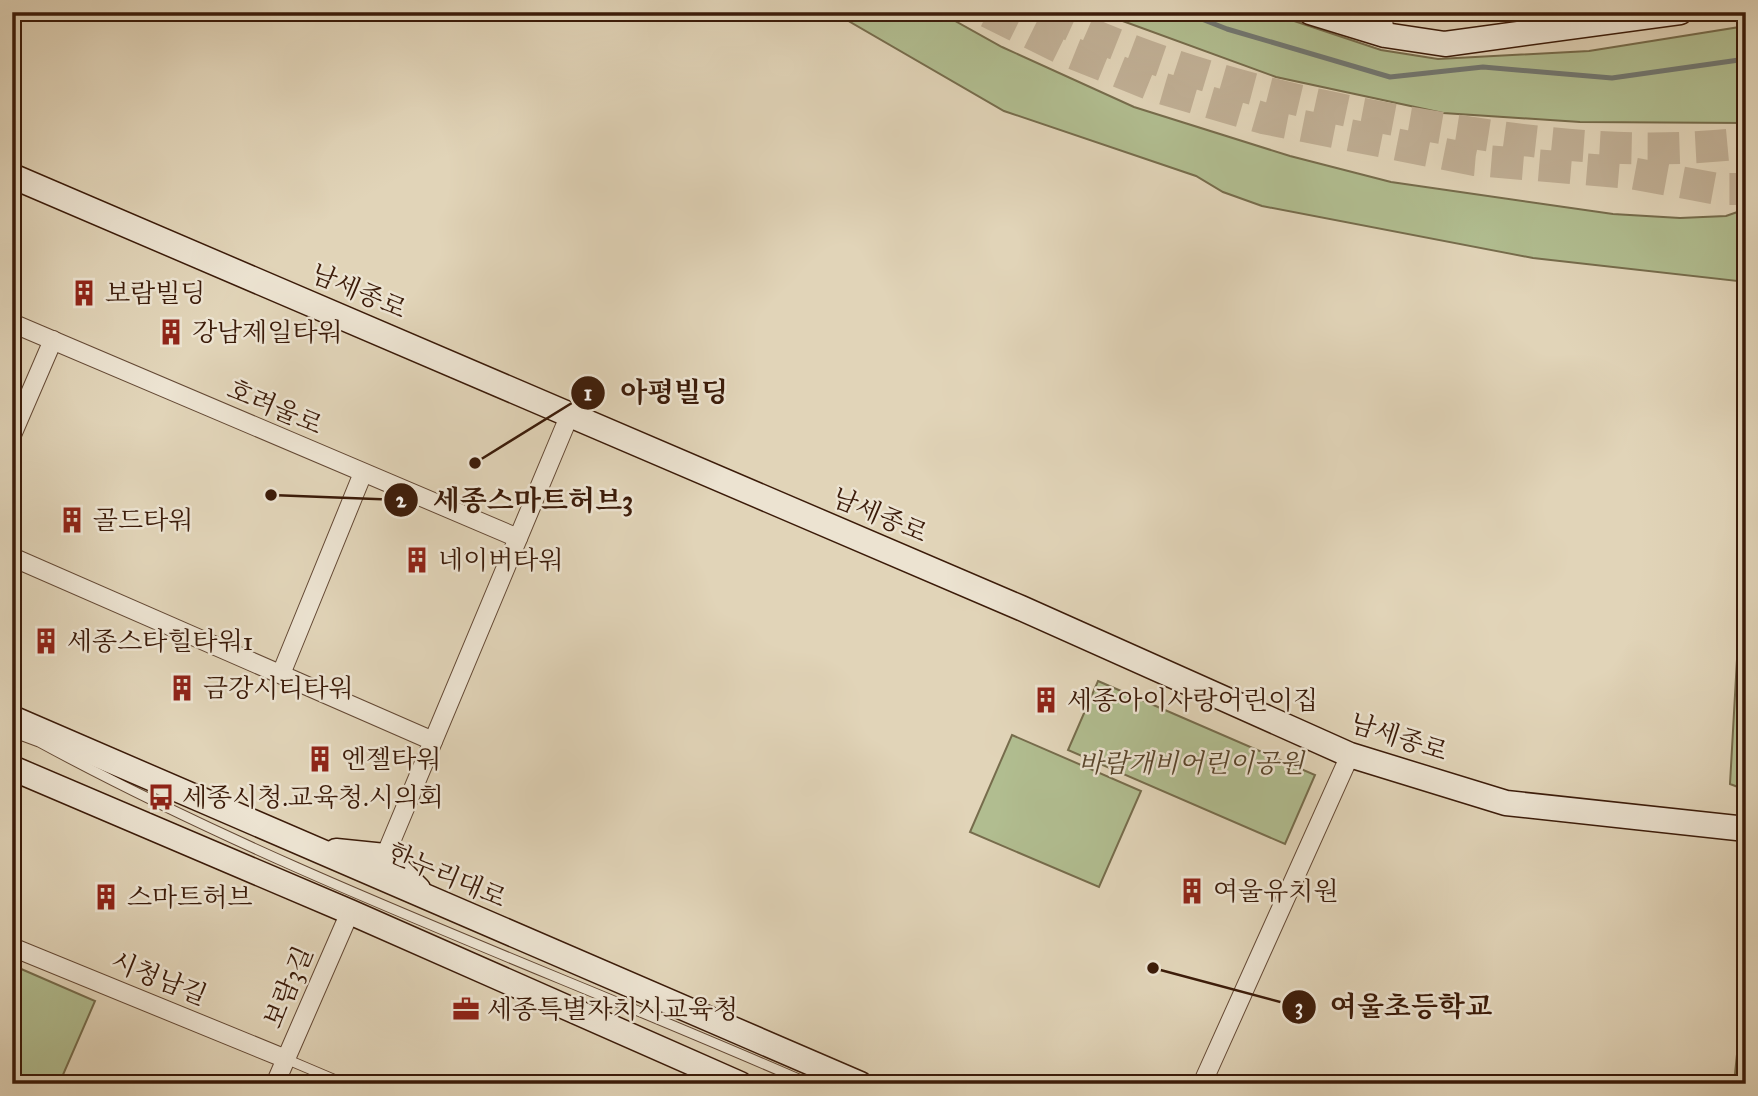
<svg xmlns="http://www.w3.org/2000/svg" width="1758" height="1096" font-family="'IM FELL Great Primer','Noto Serif KR',serif">
<style>
.green{fill:#b1bd90;stroke:#766c4c;stroke-width:2}
.lines{fill:none;stroke-linecap:round;stroke-linejoin:round}
.stream{stroke:#727872;stroke-width:5}
.highway-tunnel{stroke:#c0af95;stroke-width:32;stroke-dasharray:32 16;stroke-linecap:butt}
.lane-casing{stroke:#644935;stroke-width:11}
.street-casing{stroke:#644935;stroke-width:20}
.secondary-casing{stroke:#3b1b09;stroke-width:27}
.lane{stroke:#ece3d1;stroke-width:9}
.street{stroke:#ece3d1;stroke-width:18}
.secondary{stroke:#ece3d1;stroke-width:24}
.labels{text-anchor:middle;dominant-baseline:central;stroke-width:5;stroke-linejoin:round;paint-order:stroke}
.street-label{font-size:26px;fill:#3b1b09;stroke:#ece3d1}
.poi-label{font-size:26px;fill:#3b1b09;stroke:#ece3d1;text-anchor:start}
.park-label{font-size:26px;font-style:italic;fill:#58442b;stroke:#ece3d1}
.leader{fill:none;stroke:#3b1b09;stroke-width:2.5}
.callout-dot{fill:#3b1b09;stroke:#ece3d1;stroke-width:2.5}
.mark-label{font-size:21px;text-anchor:middle;font-weight:bold;fill:#fff}
.callout-label{font-size:28px;text-anchor:middle;font-weight:bold;fill:#3b1b09;stroke:#ece3d1;stroke-width:5;stroke-linejoin:round;paint-order:stroke}
</style>
<rect width="100%" height="100%" fill="#e1d4b8"/>
<filter id="stains"><feTurbulence type="fractalNoise" baseFrequency=".00286" numOctaves="4"/><feColorMatrix values="0 0 0 0 .2 0 0 0 0 .09 0 0 0 0 .02 0 0 0 .5 -.17"/></filter>
<radialGradient id="worn" r=".72"><stop offset=".6" stop-color="#630" stop-opacity="0"/><stop offset="1" stop-color="#630" stop-opacity=".3"/></radialGradient>
<g class="green">
<path d="M833 12H939L1002 47 1134 107 1290 156 1391 182 1613 214 1680 218 1726 216 1746 209V282L1533 258 1262 206 1223 192 1196 176 1004 111Z"/>
<path d="M1098 12H1267L1381 50 1438 59 1589 51 1746 26V123L1580 122 1443 113 1276 77Z"/>
<path d="M1746 499V790L1730 784Z"/>
<path d="M1098 681 1315 775 1285 844 1068 750Z"/>
<path d="M1012 735 1141 791 1099 887 970 832Z"/>
<path d="M12 965 95 1001 59 1084H12Z"/>
<path d="M1746 965V1084H1734Z"/>
</g>
<g class="lines">
<path class="stream" d="M1184 12 1227 29 1390 77 1483 67 1612 78 1746 59"/>
<g class="highway-tunnel">
<path d="M988 12 1065 50 1157 87 1263 118 1475 160 1631 173 1718 189H1746"/>
<path d="M1043 12C1162 71 1293 103 1424 125 1534 144 1634 156 1746 143"/>
</g>
<g class="lane-casing">
<g id="lane">
<path d="M12 732 39 742C286 876 553 971 810 1084"/>
<path d="M286 1059 345 1084"/>
<path d="M619 1082 623 1084"/>
</g>
</g>
<g class="street-casing">
<g id="street">
<path d="M1382 12 1385 35"/>
<path d="M12 323 518 538"/>
<path d="M12 435 53 340"/>
<path d="M12 557 433 741"/>
<path d="M281 674 363 473"/>
<path d="M385 856 570 414"/>
<path d="M12 947 286 1059"/>
<path d="M275 1084 350 912"/>
<path d="M1202 1084 1350 755"/>
</g>
</g>
<g class="secondary-casing">
<g id="secondary">
<path d="M1310 12 1385 35 1445 44 1680 12"/>
<path d="M12 176 1021 608 1350 755 1506 803 1746 829"/>
<path d="M12 718 860 1084"/>
<path d="M12 768 350 912 740 1084"/>
<path d="M336 851 385 856 418 889"/>
</g>
</g>
<use href="#lane" class="lane"/>
<use href="#street" class="street"/>
<use href="#secondary" class="secondary"/>
</g>
<defs>
<g id="building-bare" transform="scale(2.1)"><path d="M-4-6H4V6H1V3H-1V6H-4ZM-2.5-4.3h1.7v1.8h-1.7ZM.8-4.3h1.7v1.8H.8ZM-2.5-1h1.7V.8h-1.7ZM.8-1h1.7V.8H.8Z" fill="#8f2418" stroke="#ece3d1" stroke-width="2.5" paint-order="stroke"/></g>
<g id="bus-bare" transform="scale(2.1)"><path d="M-5-6H5V4H4V6H2V4H-2V6H-4V4H-5ZM-3.5-4V0h7V-4ZM-3.5 1.2v1.5H-2V1.2ZM2 1.2v1.5H3.5V1.2Z" fill="#8f2418" stroke="#ece3d1" stroke-width="2.5" paint-order="stroke"/></g>
<g id="office-bare" transform="scale(2.1)"><path d="M-6-3h4V-5.5h4V-3h4V5H-6ZM-1-4.5V-3h2v-1.5ZM-6 0V1H6V0Z" fill="#8f2418" stroke="#ece3d1" stroke-width="2.5" paint-order="stroke"/></g>
</defs>
<g fill-rule="evenodd">
<use href="#building-bare" x="84" y="293"/>
<use href="#building-bare" x="171" y="332"/>
<use href="#building-bare" x="72" y="520"/>
<use href="#building-bare" x="417" y="560"/>
<use href="#building-bare" x="46" y="641"/>
<use href="#building-bare" x="182" y="688"/>
<use href="#building-bare" x="1046" y="700"/>
<use href="#building-bare" x="320" y="759"/>
<use href="#bus-bare" x="161" y="797"/>
<use href="#building-bare" x="1192" y="891"/>
<use href="#building-bare" x="106" y="897"/>
<use href="#office-bare" x="466" y="1009"/>
</g>
<g class="labels">
<g class="street-label">
<text transform="translate(359 291) rotate(23)">남세종로</text>
<text transform="translate(275 407) rotate(23)">호려울로</text>
<text transform="translate(880 515) rotate(23)">남세종로</text>
<text transform="translate(1399 737) rotate(18)">남세종로</text>
<text transform="translate(447 875) rotate(23)">한누리대로</text>
<text transform="translate(159 978) rotate(22)">시청남길</text>
<text transform="translate(288 987) rotate(-67)">보람3길</text>
</g>
<g class="poi-label">
<text x="105" y="293">보람빌딩</text>
<text x="192" y="332">강남제일타워</text>
<text x="93" y="520">골드타워</text>
<text x="438" y="560">네이버타워</text>
<text x="67" y="641">세종스타힐타워1</text>
<text x="203" y="688">금강시티타워</text>
<text x="1067" y="700">세종아이사랑어린이집</text>
<text x="341" y="759">엔젤타워</text>
<text x="182" y="797">세종시청.교육청.시의회</text>
<text x="1213" y="891">여울유치원</text>
<text x="127" y="897">스마트허브</text>
<text x="487" y="1009">세종특별자치시교육청</text>
</g>
<g class="park-label">
<text x="1191" y="763">바람개비어린이공원</text>
</g>
</g>
<path class="leader" d="M475 463L588 393M271 495L401 500M1153 968L1299 1007"/>
<g class="callout-dot">
<circle cx="475" cy="463" r="7"/>
<circle cx="271" cy="495" r="7"/>
<circle cx="1153" cy="968" r="7"/>
<circle cx="588" cy="393" r="18"/>
<circle cx="401" cy="500" r="18"/>
<circle cx="1299" cy="1007" r="18"/>
</g>
<g class="mark-label">
<text x="588" y="400">1</text>
<text x="401" y="507">2</text>
<text x="1299" y="1014">3</text>
</g>
<g class="callout-label">
<text x="674" y="402">아평빌딩</text>
<text x="533" y="510">세종스마트허브3</text>
<text x="1411" y="1016">여울초등학교</text>
</g>
<rect width="1758" height="1096" fill="none" stroke="#e1d4b8" stroke-width="42"/>
<rect x="14" y="14" width="1730" height="1068" fill="none" stroke="#3b1b09" stroke-width="3.5"/>
<rect x="21" y="21" width="1716" height="1054" fill="none" stroke="#3b1b09" stroke-width="2"/>
<rect width="100%" height="100%" filter="url(#stains)"/>
<rect width="100%" height="100%" fill="url(#worn)"/>
</svg>
